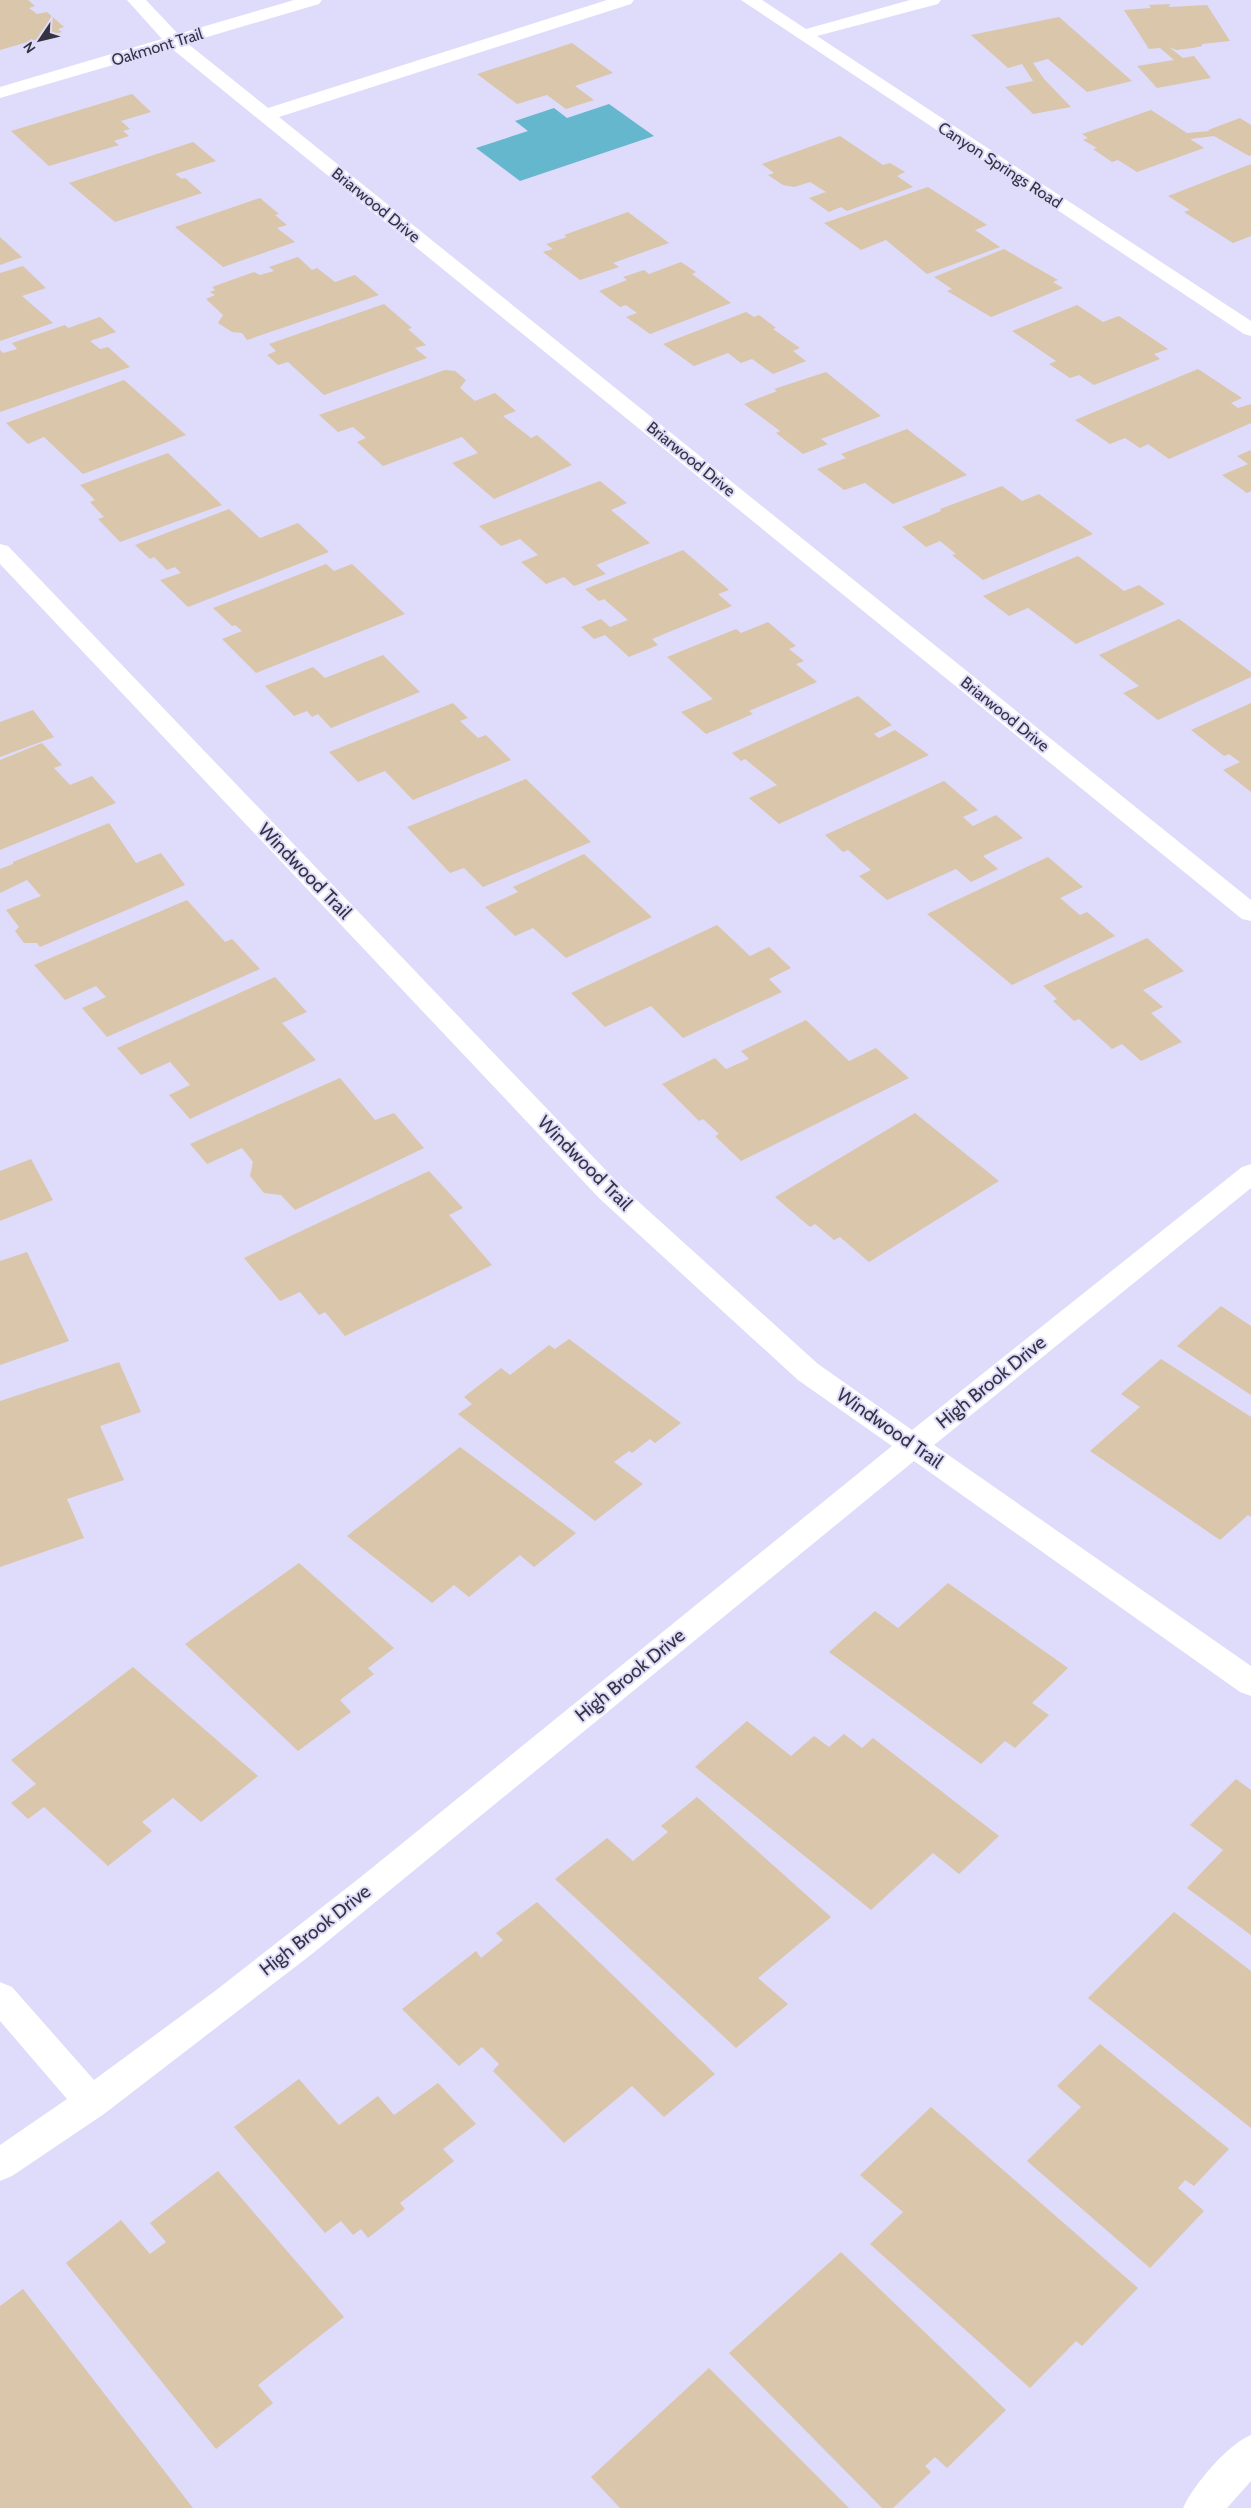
<svg xmlns="http://www.w3.org/2000/svg" width="1251" height="2508" font-family="Cabin,sans-serif">
<style>
.water{fill:#65b7cd}
.building{fill:#dac6aa}
.lines{fill:none;stroke-linecap:round;stroke-linejoin:round}
.minor{fill:#fff;fill-rule:evenodd}
.labels{text-anchor:middle;dominant-baseline:central;stroke-width:4;stroke-linejoin:round;paint-order:stroke}
.far-street-label{font-size:16px;fill:#353340;stroke:#dfdbfb}
.street-label{font-size:19px;fill:#353340;stroke:#dfdbfb}
</style>
<rect width="100%" height="100%" fill="#dfdbfb"/>
<path class="water" d="M609 104 654 136 520 181 476 148 528 131 515 121 554 108 567 118Z"/>
<g class="building">
<path d="M0 0H28L35 6 29 8 37 14 47 12 64 27 58 29 62 32 0 50Z"/>
<path d="M1170 4 1169 7 1207 5 1230 41 1202 44V46L1193 48 1176 50 1169 47 1183 58 1194 56 1211 78 1157 88 1137 66 1174 60 1160 48 1149 49 1124 10 1151 8 1149 5Z"/>
<path d="M1059 17 1132 81 1087 92 1048 59 1033 63 1044 79 1071 107 1033 114 1005 87 1033 81 1022 64 1008 68 971 35Z"/>
<path d="M572 43 613 73 575 86 594 100 566 109 547 95 517 104 477 74Z"/>
<path d="M132 94 151 112 121 121 130 129 123 131 129 136 114 141 119 145 49 166 11 131Z"/>
<path d="M1151 110 1187 133 1210 131 1208 130 1240 118 1251 125V155L1249 156 1214 136 1190 139 1204 148 1137 172 1118 160 1112 162 1093 149 1097 148 1083 140 1088 138 1082 134Z"/>
<path d="M840 136 883 165 890 163 905 172 897 176 913 187 847 211 841 207 829 212 809 198 826 192 810 182 794 187 783 185 768 175 774 173 762 164Z"/>
<path d="M193 142 216 161 175 174 182 179 185 178 202 193 115 222 69 183Z"/>
<path d="M1251 164V236L1233 243 1184 212 1190 210 1168 196Z"/>
<path d="M928 187 987 225 975 230 1000 247 927 274 886 240 861 250 824 223Z"/>
<path d="M260 198 279 214 275 215 287 225 277 228 295 242 223 267 175 227Z"/>
<path d="M628 212 669 243 613 263 619 267 580 280 543 252 553 249 546 244 567 237 564 235Z"/>
<path d="M0 237 22 257 0 265Z"/>
<path d="M1004 249 1058 280 1053 282 1063 288 991 317 947 291 952 289 934 277Z"/>
<path d="M298 257 312 270 317 268 335 282 355 275 379 295 247 340 242 333 232 332 218 323 223 315 206 299 215 295 210 292 215 290 212 287 254 272 260 275 274 271 269 267Z"/>
<path d="M681 262 696 272 692 274 731 303 650 334 626 317 637 313 626 305 620 307 599 291 627 280 623 277 644 270 649 274Z"/>
<path d="M23 266 46 288 22 296 53 323 0 341V273Z"/>
<path d="M384 304 412 328 408 329 426 345 415 348 427 358 324 395 288 362 278 365 267 355 276 351 269 344Z"/>
<path d="M1077 305 1103 322 1119 316 1168 349 1154 354 1160 359 1094 385 1079 375 1070 378 1049 364 1056 361 1012 331Z"/>
<path d="M746 312 754 317 759 315 776 328 773 329 800 348 793 351 806 361 773 374 752 359 741 363 728 353 694 366 663 344Z"/>
<path d="M100 317 116 332 90 341 100 349 108 347 130 367 0 412V350L3 353 17 349 12 343 65 325 68 328Z"/>
<path d="M1198 369 1242 398 1231 403 1238 408 1251 404V423L1169 459 1148 444 1140 448 1125 438 1110 444 1075 420Z"/>
<path d="M445 370 455 371 466 380 460 388 475 401 495 393 516 411 503 416 531 438 537 435 572 465 494 499 452 463 478 453 462 437 383 466 357 442 366 438 353 427 338 432 319 415Z"/>
<path d="M826 372 881 416 821 439 828 444 803 454 776 433 780 431 744 404 777 391 774 389Z"/>
<path d="M124 380 186 435 83 474 44 437 28 444 6 423Z"/>
<path d="M907 429 967 475 893 504 865 483 844 490 817 469 846 458 841 454Z"/>
<path d="M1251 450V491L1247 493 1222 475 1248 464 1237 456Z"/>
<path d="M168 453 222 505 120 542 98 519 104 517 90 502 95 500 80 485Z"/>
<path d="M600 481 627 503 611 510 650 543 596 565 606 574 574 586 564 577 546 584 521 562 538 555 520 539 501 546 479 526Z"/>
<path d="M1002 486 1022 501 1039 494 1093 534 983 580 952 555 956 554 940 541 926 547 902 527 941 511 940 509Z"/>
<path d="M229 509 260 538 298 523 329 552 188 607 160 580 181 573 175 567 167 570 154 557 150 559 135 545Z"/>
<path d="M683 550 729 590 718 594 732 606 652 639 658 645 629 657 605 635 594 639 581 627 601 619 610 627 628 620 604 599 599 601 585 589Z"/>
<path d="M1078 556 1124 591 1139 585 1165 604 1076 644 1028 608 1009 616 983 596Z"/>
<path d="M326 564 334 571 352 564 405 614 256 673 222 639 242 631 235 625 232 626 213 608Z"/>
<path d="M1179 619 1251 672V677L1158 720 1123 693 1139 686 1099 655Z"/>
<path d="M768 622 796 646 789 649 804 661 796 664 817 682 749 711 753 714 706 734 681 712 713 699 667 657 736 629 741 633Z"/>
<path d="M383 655 420 692 331 728 318 714 312 717 307 711 294 716 265 686 313 667 325 678Z"/>
<path d="M858 696 892 725 874 734 879 738 895 730 929 755 779 824 749 798 777 785 745 759 741 761 732 753Z"/>
<path d="M453 703 468 718 460 721 478 738 486 735 511 760 413 800 385 771 358 782 329 752Z"/>
<path d="M1251 703V792L1223 770 1240 762 1229 754 1224 756 1191 730Z"/>
<path d="M33 710 54 737 0 757V722Z"/>
<path d="M42 743 62 765 54 768 70 785 92 776 116 803 0 850V760Z"/>
<path d="M526 779 591 842 483 887 464 868 450 873 407 827Z"/>
<path d="M944 781 978 810 963 817 973 826 996 815 1023 838 983 856 998 869 971 882 956 869 887 900 859 876 871 870 848 850 843 852 825 835Z"/>
<path d="M109 823 136 863 161 853 185 885 40 947 37 943H24L15 931 19 927 6 910 41 896 27 880 0 893V869L13 864V862Z"/>
<path d="M584 854 652 917 566 958 533 928 515 936 485 907 518 892 513 887Z"/>
<path d="M1048 857 1083 887 1060 898 1080 915 1087 912 1115 936 1012 985 927 914Z"/>
<path d="M187 900 225 942 232 939 260 969 107 1037 82 1008 106 997 96 986 65 1000 34 965Z"/>
<path d="M717 925 750 956 769 947 791 968 769 979 782 992 683 1038 651 1006 605 1027 571 993Z"/>
<path d="M1147 938 1184 971 1143 990 1163 1007 1151 1013 1182 1042 1141 1061 1122 1044 1112 1049 1079 1019 1074 1021 1053 1001 1057 999 1043 986Z"/>
<path d="M275 977 307 1012 282 1023 316 1060 190 1119 169 1095 190 1085 170 1062 141 1075 117 1048Z"/>
<path d="M806 1020 849 1061 876 1048 909 1078 741 1161 715 1136 719 1134 703 1119 699 1121 662 1084 715 1058 726 1069 749 1059 741 1051Z"/>
<path d="M340 1078 375 1120 394 1113 424 1148 295 1210 281 1195 264 1193 250 1176 253 1162 242 1148 207 1164 190 1144Z"/>
<path d="M915 1113 999 1181 869 1262 840 1237 834 1240 815 1224 810 1227 775 1197Z"/>
<path d="M31 1159 53 1200 0 1221V1171Z"/>
<path d="M429 1171 463 1208 449 1215 492 1265 345 1336 325 1312 319 1315 300 1292 280 1301 244 1258Z"/>
<path d="M27 1252 69 1341 0 1365V1261Z"/>
<path d="M1221 1306 1251 1326V1395L1177 1346Z"/>
<path d="M569 1339 681 1423 655 1443 650 1439 632 1453 629 1451 614 1462 643 1484 595 1521 458 1414 472 1404 464 1397 501 1368 510 1375 549 1345 555 1349Z"/>
<path d="M1161 1359 1251 1417V1517L1248 1515 1220 1540 1090 1451 1140 1407 1121 1394Z"/>
<path d="M119 1362 141 1412 100 1426 124 1480 67 1499 84 1538 0 1567V1401Z"/>
<path d="M460 1447 576 1533 534 1567 520 1555 469 1597 454 1585 432 1603 347 1536Z"/>
<path d="M299 1563 394 1648 368 1668 374 1674 340 1700 351 1712 298 1751 185 1644Z"/>
<path d="M948 1583 1068 1668 1032 1703 1049 1715 1015 1748 1005 1741 981 1764 829 1652 875 1611 898 1628Z"/>
<path d="M133 1667 258 1776 201 1822 173 1798 142 1822 152 1831 108 1866 44 1807 28 1819 11 1803 36 1784 11 1760Z"/>
<path d="M747 1721 791 1756 814 1736 829 1747 844 1734 862 1748 873 1738 999 1836 959 1874 933 1853 871 1910 695 1767Z"/>
<path d="M1236 1779 1251 1790V1935L1187 1888 1223 1850 1190 1825Z"/>
<path d="M697 1797 831 1917 758 1978 788 2004 736 2048 555 1879 607 1838 633 1861 668 1832 661 1826Z"/>
<path d="M537 1902 715 2074 664 2117 632 2086 564 2143 493 2071 499 2064 482 2047 459 2066 402 2009 476 1951 481 1958 503 1940 496 1933Z"/>
<path d="M1174 1912 1251 1971V2128L1088 1998Z"/>
<path d="M1100 2044 1229 2149 1194 2186 1185 2180 1178 2188 1204 2211 1150 2268 1027 2161 1081 2107 1057 2086Z"/>
<path d="M299 2079 339 2125 378 2096 394 2115 438 2083 476 2124 443 2149 454 2161 400 2203 405 2209 368 2238 361 2229 353 2235 341 2221 325 2233 234 2127Z"/>
<path d="M931 2107 1138 2288 1082 2346 1076 2341 1030 2388 870 2244 903 2212 860 2175Z"/>
<path d="M218 2171 344 2317 258 2385 273 2403 216 2449 66 2263 121 2220 150 2254 166 2242 150 2223Z"/>
<path d="M841 2252 1006 2410 947 2468 935 2457 925 2466 931 2472 893 2508H882L729 2353Z"/>
<path d="M23 2289 193 2508H0V2306Z"/>
<path d="M709 2368 849 2508H620L591 2477Z"/>
</g>
<g class="lines">
<g class="minor">
<path d="M127 0H146L178 34 294 0H322L319 4 187 43 268 108 607 0H634L631 4 279 117 1251 900V921L1242 919 171 48 0 98V87L162 39Z"/>
<path d="M741 0H762L806 29 910 0H941L938 4 817 36 1251 321V336L1244 334Z"/>
<path d="M0 544 8 546 620 1185 818 1364 912 1430 1242 1167 1251 1164V1188L934 1445 1251 1666V1696L1240 1692 914 1461 312 1954 104 2114 12 2176 0 2181V2145L67 2099 0 2021V1982L12 1987 94 2080 215 1991 362 1876 892 1446 798 1380 600 1199 0 564Z"/>
<path d="M1251 2435V2481L1227 2508H1183C1193 2485 1228 2444 1251 2435Z"/>
</g>
</g>
<g class="labels">
<g class="far-street-label">
<text transform="translate(157 47) rotate(-17)">Oakmont Trail</text>
<text transform="translate(1000 165) rotate(33)">Canyon Springs Road</text>
<text transform="translate(376 205) rotate(39)">Briarwood Drive</text>
<text transform="translate(691 459) rotate(39)">Briarwood Drive</text>
<text transform="translate(1005 714) rotate(39)">Briarwood Drive</text>
</g>
<g class="street-label">
<text transform="translate(305 871) rotate(46)">Windwood Trail</text>
<text transform="translate(585 1163) rotate(45)">Windwood Trail</text>
<text transform="translate(991 1382) rotate(-39)">High Brook Drive</text>
<text transform="translate(890 1428) rotate(35)">Windwood Trail</text>
<text transform="translate(630 1675) rotate(-39)">High Brook Drive</text>
<text transform="translate(315 1930) rotate(-38)">High Brook Drive</text>
</g>
</g>
<g transform="translate(40 40) rotate(235)" stroke="#dfdbfb" stroke-width="4" paint-order="stroke">
<path d="M0-4L9 19L0 12L-9 19Z" fill="#353340"/>
<text y="-8" font-size="14" font-weight="bold" text-anchor="middle" fill="#353340">N</text>
</g>
</svg>
